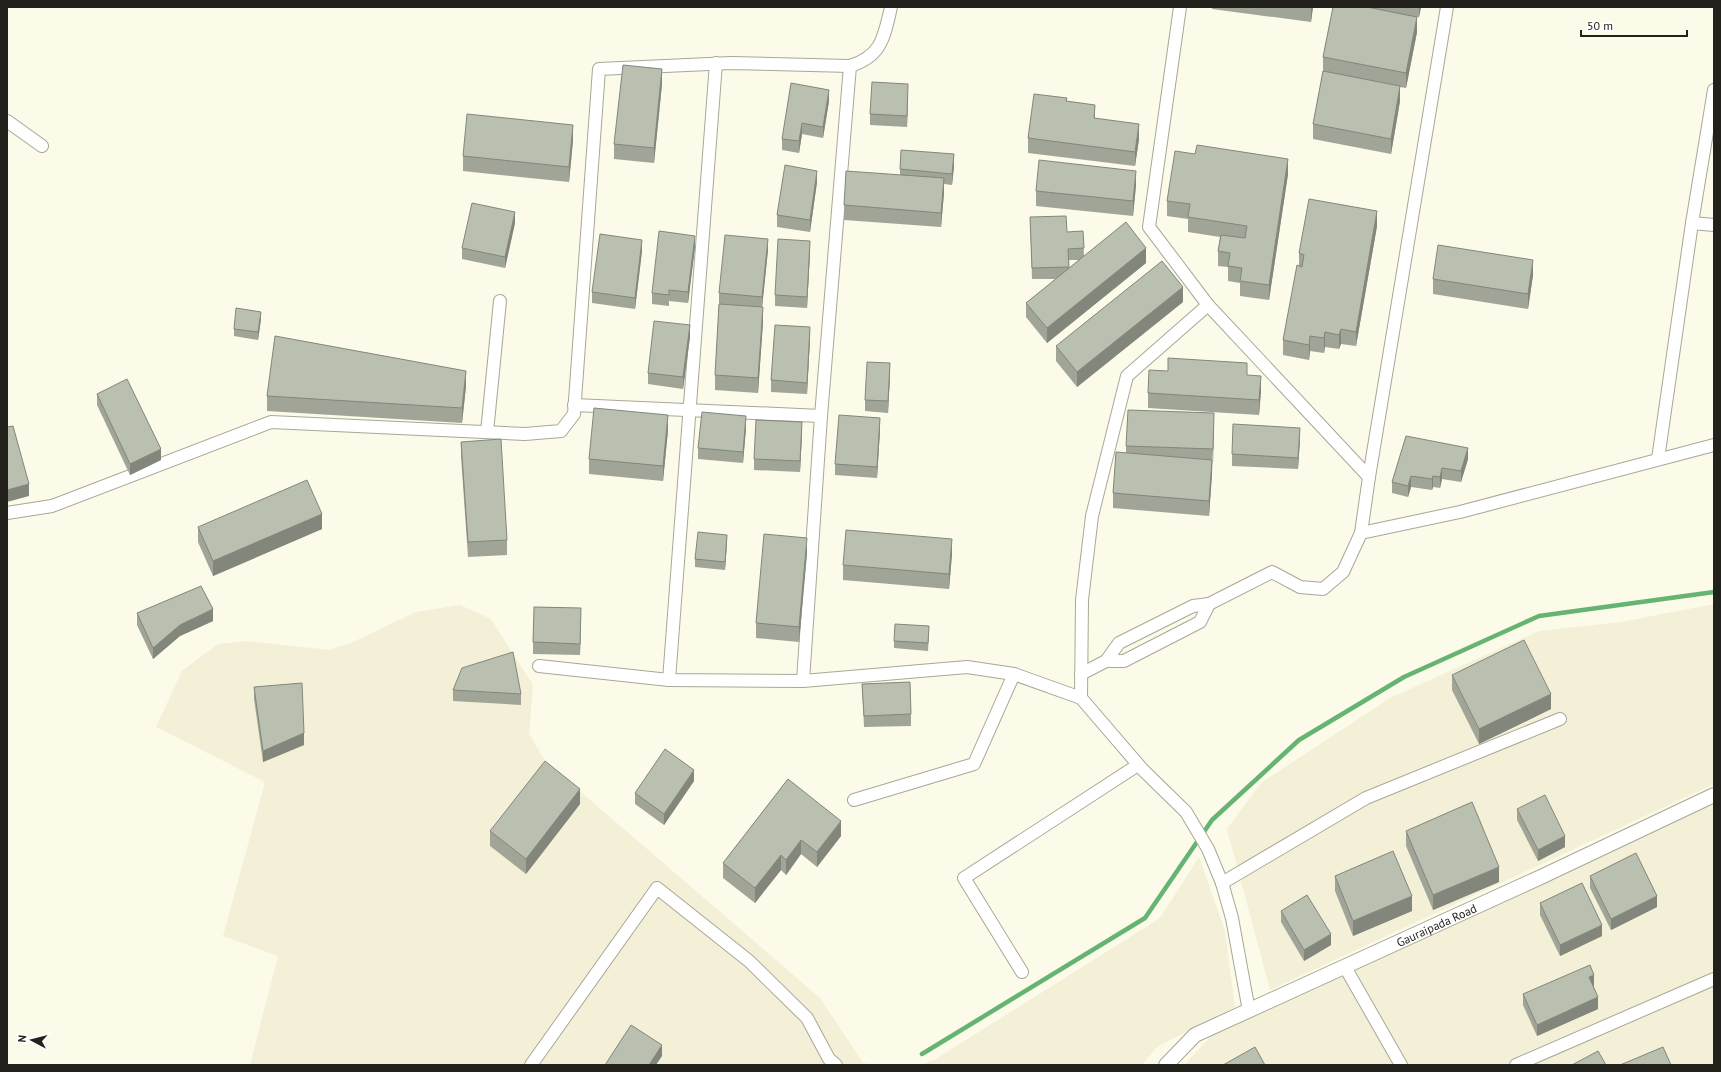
<svg xmlns="http://www.w3.org/2000/svg" width="1721" height="1072" font-family="'PT Sans',sans-serif">
<style>
.built{fill:#f3f0d7}
.lines{fill:none;stroke-linecap:round;stroke-linejoin:round}
.stream{stroke:#65b472;stroke-width:4.5}
.minor-casing{stroke:#a9a797;stroke-width:14}
.tertiary-casing{stroke:#a9a797;stroke-width:16}
.minor{stroke:#fff;stroke-width:12}
.tertiary{stroke:#fff;stroke-width:14}
.wall{fill:#a0a597;fill-rule:evenodd}
.shaded-wall{fill:#82867b}
.building{fill:#bac0b0;stroke:#82867b}
.labels{text-anchor:middle;dominant-baseline:central;stroke-width:3;stroke-linejoin:round;paint-order:stroke}
.street-label{font-size:12px;fill:#22211b;stroke:#fff}
</style>
<rect width="100%" height="100%" fill="#fcfae8"/>
<g class="built">
<path d="M1714 604V784L1270 990 1227 829 1261 783 1390 698 1539 631 1621 622Z"/>
<path d="M460 605 491 619 533 685 529 734 545 761 820 998 863 1063 876 1065H250L278 956 223 936 265 782 156 727 182 671 218 644 248 641 329 650 351 643 416 612Z"/>
<path d="M1714 803V1065H1184L1213 1034Z"/>
<path d="M1199 857 1225 931 1235 1007 1157 1047 1142 1065H921L936 1059 1160 918Z"/>
</g>
<g class="lines">
<path class="stream" d="M922 1054 1145 918 1212 820 1299 740 1404 677 1539 616 1714 592"/>
<g class="minor-casing">
<g id="minor">
<path d="M1180 7 1149 227 1208 305 1127 376 1092 516 1082 600 1081 698 1142 769 1186 812 1208 849 1222 883 1232 918 1249 1011"/>
<path d="M716 63 669 680 803 681 967 667 1014 674 1081 698"/>
<path d="M7 121 42 146"/>
<path d="M1692 223 1714 225"/>
<path d="M1208 305 1369 477 1447 7"/>
<path d="M574 405 821 416"/>
<path d="M487 432 500 301"/>
<path d="M1658 459 1692 223 1714 90"/>
<path d="M7 513 52 506 271 422 525 434 561 431 574 414 599 69 731 63 850 66C882 56 884 37 891 7"/>
<path d="M1361 533 1369 477"/>
<path d="M1106 661 1119 643 1193 606 1209 604"/>
<path d="M539 666 669 680"/>
<path d="M1081 674 1106 661H1124L1200 622 1209 604 1272 572 1300 587 1323 589 1343 572 1361 533 1460 512 1714 445"/>
<path d="M803 681 821 416 850 66"/>
<path d="M854 800 974 764 1014 674"/>
<path d="M1222 883 1366 798 1560 719"/>
<path d="M1345 967 1401 1065"/>
<path d="M1022 972 964 878 1138 765"/>
<path d="M531 1065 657 888 749 961 807 1018 829 1059 836 1065"/>
<path d="M1516 1065 1714 979"/>
</g>
</g>
<g class="tertiary-casing">
<g id="tertiary">
<path id="s1" d="M1166 1065 1195 1035 1543 876 1714 795"/>
</g>
</g>
<use href="#minor" class="minor"/>
<use href="#tertiary" class="tertiary"/>
</g>
<g class="wall">
<path d="M1212 7H1313L1311 22 1212 9Z"/>
<path d="M1333 7H1421L1419 17H1416L1417 32 1406 88 1400 87V101L1391 154 1313 139V124L1323 72V57Z"/>
<path d="M662 84 654 163 614 159V144Z"/>
<path d="M908 95 907 127 870 125V114Z"/>
<path d="M829 101 823 138 802 134 799 153 782 150V139Z"/>
<path d="M1067 102 1095 119 1139 139 1135 166 1028 153V138Z"/>
<path d="M573 140 569 182 463 171V156Z"/>
<path d="M954 166 952 185 944 184V193L941 227 844 220V205L900 175V169Z"/>
<path d="M1288 174 1269 300 1240 296V283L1228 281V267L1218 266V251L1220 237 1188 232V219L1167 216V201Z"/>
<path d="M817 182 810 232 777 227V215Z"/>
<path d="M1136 185 1133 216 1036 206V191Z"/>
<path d="M1030 217 1067 232 1083 231 1084 256 1146 263 1047 343 1026 317V303L1056 279H1032ZM1069 260H1079L1069 268Z"/>
<path d="M515 223 505 268 462 259V248Z"/>
<path d="M1377 226 1356 346 1341 344 1339 349 1325 347 1324 353 1310 351 1309 360 1283 355V340L1299 266V253Z"/>
<path d="M695 247 688 303 669 301V306L652 304V293Z"/>
<path d="M768 250 762 307 763 322 758 393 715 390V375L719 304V293Z"/>
<path d="M642 251 635 309 592 303V292Z"/>
<path d="M810 252 807 308 775 306V295Z"/>
<path d="M1533 275 1528 309 1433 294V279Z"/>
<path d="M1183 302 1077 387 1056 361V346Z"/>
<path d="M261 319 258 340 234 336V329Z"/>
<path d="M690 337 683 389 648 384V373Z"/>
<path d="M810 338 807 394 771 392V380Z"/>
<path d="M890 374 888 413 865 411V400Z"/>
<path d="M1247 375 1261 391 1259 415 1148 408V393Z"/>
<path d="M466 386 462 423 267 411V396Z"/>
<path d="M97 394 161 460 130 475 97 405Z"/>
<path d="M746 428 743 463 698 459V448Z"/>
<path d="M1214 428 1212 474 1209 516 1113 508V493L1126 453V446Z"/>
<path d="M668 430 663 481 589 474V459Z"/>
<path d="M880 430 877 478 835 475V464Z"/>
<path d="M802 433 800 472 754 470V459Z"/>
<path d="M1406 436 1468 459 1461 482 1442 479 1440 488 1433 487 1432 490 1411 487 1408 497 1392 493V482Z"/>
<path d="M1300 439 1298 469 1232 466V454Z"/>
<path d="M461 442 507 540V555L468 557 461 456Z"/>
<path d="M198 527 322 529 213 576 198 542Z"/>
<path d="M727 542 725 570 695 567V559Z"/>
<path d="M807 553 799 642 756 638V623Z"/>
<path d="M952 554 949 589 843 580V565Z"/>
<path d="M137 613 213 621 180 636 153 659 137 625Z"/>
<path d="M581 620 580 655 533 654V642Z"/>
<path d="M929 634 928 651 894 648V641Z"/>
<path d="M1452 675 1551 709 1479 744 1452 690Z"/>
<path d="M862 684 911 714V726L864 727Z"/>
<path d="M254 687 304 745 263 762 254 699Z"/>
<path d="M453 690 521 694V705L453 701Z"/>
<path d="M788 779 841 836 817 867 801 854 786 875 781 870 755 903 723 878V863Z"/>
<path d="M694 781 664 825 635 804V793Z"/>
<path d="M580 804 526 874 490 846V831Z"/>
<path d="M1517 809 1565 847 1538 861 1517 820Z"/>
<path d="M1406 831 1499 882 1433 910 1406 846Z"/>
<path d="M1335 876 1412 911 1353 936 1335 891Z"/>
<path d="M1590 876 1657 907 1611 930 1590 888Z"/>
<path d="M1540 903 1602 936 1560 956 1540 915Z"/>
<path d="M1281 911 1331 945 1304 961 1281 922Z"/>
<path d="M1594 986 1593 987 1598 1009 1537 1036 1523 1005V994Z"/>
</g>
<g class="shaded-wall">
<path d="M1311 7H1313L1311 22Z"/>
<path d="M1419 7H1421L1419 17Z"/>
<path d="M1417 17V32L1406 88V73Z"/>
<path d="M662 69V84L654 163V148Z"/>
<path d="M908 84V95L907 127V116Z"/>
<path d="M1400 86V101L1391 154V139Z"/>
<path d="M829 90V101L823 138V127Z"/>
<path d="M1095 105V120L1094 118Z"/>
<path d="M802 123V134L799 153V141Z"/>
<path d="M1139 124V139L1135 166V152Z"/>
<path d="M573 125V140L569 182V167Z"/>
<path d="M954 154V166L952 185V174Z"/>
<path d="M1288 159V174L1269 300V285Z"/>
<path d="M817 171V182L810 232V220Z"/>
<path d="M1136 171V185L1133 216V201Z"/>
<path d="M944 178V193L941 227V213Z"/>
<path d="M1377 211V226L1356 346V332Z"/>
<path d="M515 212V223L505 268V257Z"/>
<path d="M695 236V247L688 303V292Z"/>
<path d="M768 239V250L762 308V297Z"/>
<path d="M642 240V251L635 309V298Z"/>
<path d="M810 241V252L807 308V297Z"/>
<path d="M1146 248V263L1047 343V328Z"/>
<path d="M1533 260V275L1528 309V294Z"/>
<path d="M1183 287V302L1077 387V372Z"/>
<path d="M763 307V322L758 393V378Z"/>
<path d="M261 312V319L258 340V332Z"/>
<path d="M690 325V337L683 389V377Z"/>
<path d="M810 327V338L807 394V383Z"/>
<path d="M1341 329V344L1339 349V335Z"/>
<path d="M1325 332V347L1324 353V338Z"/>
<path d="M1310 336V351L1309 360V345Z"/>
<path d="M890 363V374L888 413V401Z"/>
<path d="M466 371V386L462 423V408Z"/>
<path d="M1261 376V391L1259 415V400Z"/>
<path d="M1214 413V428L1213 464V449Z"/>
<path d="M668 415V430L663 481V466Z"/>
<path d="M746 416V428L743 463V452Z"/>
<path d="M880 418V430L877 478V467Z"/>
<path d="M802 422V433L800 472V461Z"/>
<path d="M1300 428V439L1298 469V458Z"/>
<path d="M1468 448V459L1461 482V471Z"/>
<path d="M161 449V460L130 475V464Z"/>
<path d="M1212 460V474L1209 516V501Z"/>
<path d="M1442 468V479L1440 488V477Z"/>
<path d="M1411 476V487L1408 497V486Z"/>
<path d="M1433 476V487L1432 490V479Z"/>
<path d="M29 484V496L7 502V490Z"/>
<path d="M322 514V529L213 576V561Z"/>
<path d="M727 535V542L725 570V562Z"/>
<path d="M807 538V553L799 642V627Z"/>
<path d="M952 539V554L949 589V574Z"/>
<path d="M581 608V620L580 655V644Z"/>
<path d="M213 609V621L180 636 153 659V648L180 625Z"/>
<path d="M1551 694V709L1479 744V729Z"/>
<path d="M304 733V745L263 762V751Z"/>
<path d="M694 770V781L664 825V814Z"/>
<path d="M580 789V804L526 874V859Z"/>
<path d="M841 821V836L817 867V852Z"/>
<path d="M1565 836V847L1538 861V850Z"/>
<path d="M801 840V854L786 875V860Z"/>
<path d="M781 855V870L755 903V888Z"/>
<path d="M1499 867V882L1433 910V895Z"/>
<path d="M1412 896V911L1353 936V921Z"/>
<path d="M1657 896V907L1611 930V919Z"/>
<path d="M1602 925V936L1560 956V945Z"/>
<path d="M1331 934V945L1304 961V950Z"/>
<path d="M1594 975V986L1589 989V977Z"/>
<path d="M1598 997V1009L1537 1036V1025Z"/>
<path d="M662 1045V1056L656 1065H649Z"/>
</g>
<g class="building">
<path d="M1333 7H1367L1417 17 1406 73 1323 57Z"/>
<path d="M623 65 662 69 654 148 614 144Z"/>
<path d="M1323 71 1400 86 1391 139 1313 124Z"/>
<path d="M872 82 908 84 907 116 870 114Z"/>
<path d="M791 83 829 90 823 127 802 123 799 141 782 139Z"/>
<path d="M1034 94 1067 98 1066 101 1095 105 1094 118 1139 124 1135 152 1028 138Z"/>
<path d="M467 114 573 125 569 167 463 156Z"/>
<path d="M1197 145 1288 159 1269 285 1240 281 1242 268 1228 266 1230 253 1218 251 1221 235 1245 238 1247 226 1188 217 1190 204 1167 201 1175 151 1195 154Z"/>
<path d="M901 150 954 154 952 174 900 169Z"/>
<path d="M1039 160 1136 171 1133 201 1036 191Z"/>
<path d="M785 165 817 171 810 220 777 215Z"/>
<path d="M846 171 944 178 941 213 844 205Z"/>
<path d="M1309 199 1377 211 1356 332 1341 329 1339 335 1325 332 1324 338 1310 336 1309 345 1283 340 1297 265 1302 267 1304 255 1299 253Z"/>
<path d="M472 203 515 212 505 257 462 248Z"/>
<path d="M1066 216 1067 232 1083 231 1084 248 1068 249 1069 267 1032 268 1030 217Z"/>
<path d="M1126 222 1146 248 1047 328 1026 303Z"/>
<path d="M659 231 695 236 688 292 669 290V295L652 293Z"/>
<path d="M600 234 642 240 635 298 592 292Z"/>
<path d="M725 235 768 239 762 297 719 293Z"/>
<path d="M778 239 810 241 807 297 775 295Z"/>
<path d="M1438 245 1533 260 1528 294 1433 279Z"/>
<path d="M1162 261 1183 287 1077 372 1056 346Z"/>
<path d="M719 304 763 307 758 378 715 375Z"/>
<path d="M236 308 261 312 258 332 234 329Z"/>
<path d="M654 321 690 325 683 377 648 373Z"/>
<path d="M775 325 810 327 807 383 771 380Z"/>
<path d="M275 336 466 371 462 408 267 396Z"/>
<path d="M1168 358 1247 363V375L1261 376 1259 400 1148 393 1149 370 1168 371Z"/>
<path d="M867 362 890 363 888 401 865 400Z"/>
<path d="M127 379 161 449 130 464 97 394Z"/>
<path d="M594 408 668 415 663 466 589 459Z"/>
<path d="M1128 410 1214 413 1213 449 1126 446Z"/>
<path d="M702 412 746 416 743 452 698 448Z"/>
<path d="M839 415 880 418 877 467 835 464Z"/>
<path d="M756 420 802 422 800 461 754 459Z"/>
<path d="M1233 424 1300 428 1298 458 1232 454Z"/>
<path d="M13 426 29 484 7 490V427Z"/>
<path d="M1406 436 1468 448 1461 471 1442 468 1440 477 1433 476 1432 479 1411 476 1408 486 1392 482Z"/>
<path d="M501 439 507 540 468 542 461 442Z"/>
<path d="M1116 452 1212 460 1209 501 1113 493Z"/>
<path d="M307 480 322 514 213 561 198 527Z"/>
<path d="M846 530 952 539 949 574 843 565Z"/>
<path d="M698 532 727 535 725 562 695 559Z"/>
<path d="M764 534 807 538 799 627 756 623Z"/>
<path d="M201 586 213 609 180 625 153 648 137 613Z"/>
<path d="M534 607 581 608 580 644 533 642Z"/>
<path d="M895 624 929 626 928 643 894 641Z"/>
<path d="M1524 640 1551 694 1479 729 1452 675Z"/>
<path d="M513 652 521 694 453 690 462 668Z"/>
<path d="M910 682 911 714 864 716 862 684Z"/>
<path d="M302 683 304 733 263 751 254 687Z"/>
<path d="M665 749 694 770 664 814 635 793Z"/>
<path d="M545 761 580 789 526 859 490 831Z"/>
<path d="M788 779 841 821 817 852 801 840 786 860 781 855 755 888 723 863Z"/>
<path d="M1545 795 1565 836 1538 850 1517 809Z"/>
<path d="M1472 802 1499 867 1433 895 1406 831Z"/>
<path d="M1393 851 1412 896 1353 921 1335 876Z"/>
<path d="M1636 853 1657 896 1611 919 1590 876Z"/>
<path d="M1582 883 1602 925 1560 945 1540 903Z"/>
<path d="M1307 895 1331 934 1304 950 1281 911Z"/>
<path d="M1590 965 1594 975 1589 977 1598 997 1537 1025 1523 994Z"/>
<path d="M631 1025 662 1045 649 1065H605Z"/>
<path d="M1255 1047 1265 1065H1223Z"/>
<path d="M1663 1047 1671 1065H1620Z"/>
<path d="M1598 1051 1606 1065H1572Z"/>
</g>
<g class="labels">
<g class="street-label">
<text stroke="none"><textPath href="#s1" startOffset="307">Gauraipada Road</textPath></text>
</g>
</g>
<rect width="1721" height="1072" fill="none" stroke="#22211b" stroke-width="16"/>
<g transform="translate(32 1040) rotate(277)" stroke="#ffffff" stroke-width="3" paint-order="stroke">
<path d="M0-3L7 15L0 10L-7 15Z" fill="#22211b"/>
<text y="-6" font-size="11" font-weight="bold" text-anchor="middle" fill="#22211b">N</text>
</g>
<path d="M1581 30v6h106v-6" fill="none" stroke="#22211b" stroke-width="2"/>
<text x="1587" y="30" font-size="12" fill="#22211b" stroke="#ffffff" stroke-width="3" paint-order="stroke">50 m</text>
</svg>
